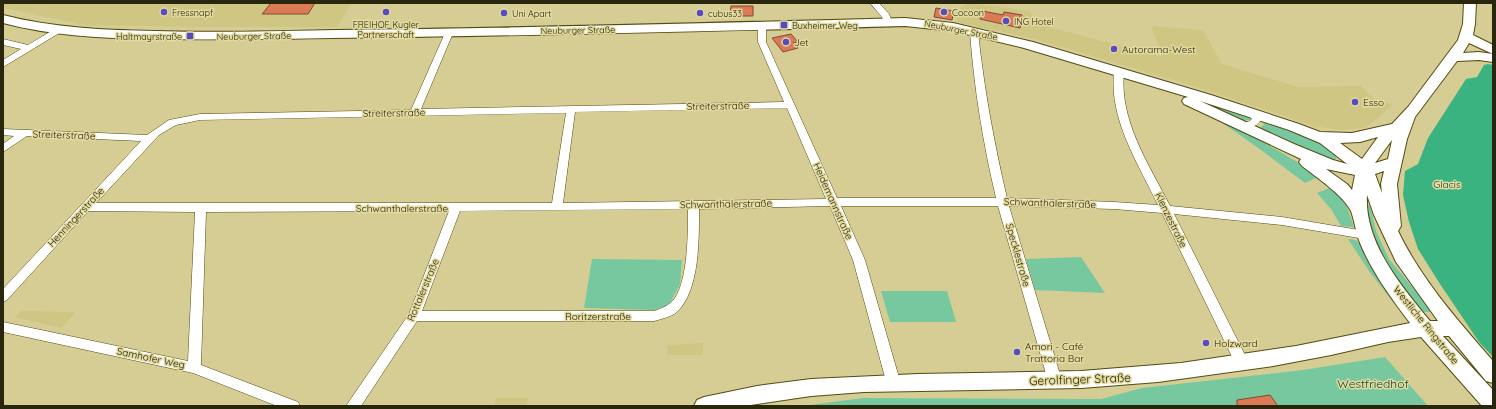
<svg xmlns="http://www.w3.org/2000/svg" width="1496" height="409" font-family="Quicksand,sans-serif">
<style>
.built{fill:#d0c684}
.green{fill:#77c89f}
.forest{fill:#3bb380}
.building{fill:#db7a55;stroke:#7e4b38}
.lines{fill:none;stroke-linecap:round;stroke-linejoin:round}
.street-casing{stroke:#544b11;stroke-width:1}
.secondary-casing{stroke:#544b11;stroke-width:2}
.street{fill:#fff;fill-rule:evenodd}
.secondary{fill:#fff;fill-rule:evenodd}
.poi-dot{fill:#554cc4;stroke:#e3daa0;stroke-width:1.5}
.labels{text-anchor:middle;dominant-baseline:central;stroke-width:3;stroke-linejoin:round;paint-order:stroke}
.far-poi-label{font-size:9px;fill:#29260e;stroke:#e3daa0;text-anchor:start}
.far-street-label{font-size:9px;fill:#29260e;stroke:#e3daa0}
.poi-label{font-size:10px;fill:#29260e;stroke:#e3daa0;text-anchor:start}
.street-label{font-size:10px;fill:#29260e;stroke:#e3daa0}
.park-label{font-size:10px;fill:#11422d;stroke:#e3daa0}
.near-street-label{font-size:12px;fill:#29260e;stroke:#e3daa0}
.near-park-label{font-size:12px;fill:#11422d;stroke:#e3daa0}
</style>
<rect width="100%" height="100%" fill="#d6cd94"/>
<g class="built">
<path d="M3 3H351L337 27H189L85 25 3 8Z"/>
<path d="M969 3 1030 11 1034 23 1163 57 1151 26 1203 30 1222 64 1299 87 1361 86 1376 102 1393 104 1371 124 1363 128 1338 130 1314 126 1203 89 1035 39 956 22 960 8Z"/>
<path d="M21 311 76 312 61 328 15 317Z"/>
<path d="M703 343V355H667L668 345Z"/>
<path d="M496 398H528L526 406H494Z"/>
</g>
<g class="green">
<path d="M1186 96 1251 117V120H1241Z"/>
<path d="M1215 118 1265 143 1321 176 1305 183 1257 147Z"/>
<path d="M1267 120 1307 134 1338 153 1334 162 1260 129Z"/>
<path d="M1332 187 1346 204 1354 227 1341 226 1331 209 1317 193Z"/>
<path d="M1367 204 1370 206 1376 231 1389 259 1433 312H1420C1399 282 1365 242 1367 204Z"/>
<path d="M1348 239 1356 240 1360 244 1399 307H1397L1369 271Z"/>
<path d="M1081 257 1105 293 1035 290 1026 259Z"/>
<path d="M592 259 682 260 680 284 669 305 654 310 584 308Z"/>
<path d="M881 291H947L956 322H890Z"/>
<path d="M1385 357 1428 406H802L863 398 1101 399 1142 388 1303 370Z"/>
</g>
<path class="forest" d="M1488 64 1493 65V357L1479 342 1440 284 1418 249 1409 222 1403 195 1405 171 1418 164 1428 138 1466 79 1477 77 1484 65Z"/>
<g class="building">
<path d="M271 3H315L308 14H262Z"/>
<path d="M731 6H753V16H730Z"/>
<path d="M936 8 954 11 952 20 934 17Z"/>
<path d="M982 11 1003 15 1004 12 1022 15 1021 19H1023L1020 28 980 19Z"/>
<path d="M791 34 798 42 793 43 798 48 783 52 772 38Z"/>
<path d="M1270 395 1278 406H1237V400Z"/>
</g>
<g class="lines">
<g class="street-casing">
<g id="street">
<path d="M870 3H879L889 14 892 22 891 24H885L882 17Z"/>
<path d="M762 23 766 26V42L837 198H996C983 143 974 88 970 32L974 29 978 32C984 88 994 143 1007 198L1114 202 1158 205C1138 163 1109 120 1114 72L1119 69 1124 72C1119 121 1149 164 1170 206L1282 217 1365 231 1369 232 1371 235 1369 238 1365 239 1282 225 1174 214 1249 363 1247 367 1242 369 1237 367 1162 213 1114 209 1009 206 1062 381 1060 385 1055 387 1050 385 1048 381 998 206H841L865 260 900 381 898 385 893 387 888 385 886 381 853 260 830 206 699 209C699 238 700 290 677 312 671 317 661 319 654 321H417L361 406H346L409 314 449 211 206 212 201 365 298 402 300 406H277L193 373 3 332V322L188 361 195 212 88 211 7 300 3 302V289L141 141 27 136 3 152V144L14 136 3 135V129L147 135 169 120 200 114 411 110 445 33 449 30 453 33 421 109 784 102 758 42V26ZM787 108 826 199 563 203 575 112ZM566 113 552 203H96L159 135 176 125 200 120ZM688 209C688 233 688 278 675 298 669 306 662 308 654 311H422L460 211Z"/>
<path d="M58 27 61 28 62 30 61 32 3 67V60L21 49 3 45V39L28 45Z"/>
<path d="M1251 110 1254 111 1262 118C1257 128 1247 130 1236 127L1235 125 1236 123C1242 121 1248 124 1252 119L1246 113Z"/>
</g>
</g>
<g class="secondary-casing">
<path id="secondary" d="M1464 3H1476L1475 24 1473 35 1493 45V54L1469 43 1463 53 1479 52 1493 54V62L1479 60 1457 61 1415 117 1407 139 1397 184 1401 226 1398 231C1421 279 1458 321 1493 361V383L1486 381 1449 336H1443L1493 390V406H1482L1421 337 1388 342 1331 355 1273 366 1158 382 1081 388 864 392 811 396 744 406H694L697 400 704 397 757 386 811 379 918 374 1081 371 1181 363 1296 346 1410 323C1391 298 1372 272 1360 243 1356 233 1354 219 1351 211 1344 196 1315 176 1302 166L1299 162 1301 159 1184 104 1182 101 1184 98 1188 97 1024 48 953 31 905 26C714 31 524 36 333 38 273 39 212 40 151 39 101 38 52 36 3 23V15C54 28 104 30 156 31 217 33 277 31 338 30 527 28 716 23 905 18L953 23 1033 42 1211 95 1299 124 1320 132 1352 133 1392 124 1408 107 1458 40 1463 24ZM1200 101 1289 130 1320 143 1347 164 1333 160 1294 144ZM1378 137 1362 159 1340 143 1360 142ZM1392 140 1388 159 1375 163ZM1326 169 1355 175 1352 190 1347 184ZM1384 171 1381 184 1382 193 1375 174ZM1367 195 1374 215 1396 262 1438 321H1430C1401 286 1364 242 1367 195Z"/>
</g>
<use href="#street" class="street"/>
<use href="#secondary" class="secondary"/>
</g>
<g class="poi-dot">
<circle cx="164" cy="12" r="4"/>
<circle cx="386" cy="12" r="4"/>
<circle cx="944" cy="12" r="4"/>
<circle cx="504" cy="13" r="4"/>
<circle cx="700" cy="13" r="4"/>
<circle cx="1006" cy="21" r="4"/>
<rect x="780" y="21" width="8" height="8" rx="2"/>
<rect x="186" y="32" width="8" height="8" rx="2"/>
<circle cx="786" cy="42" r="4"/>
<circle cx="1114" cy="49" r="4"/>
<circle cx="1355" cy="102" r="4"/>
<circle cx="1206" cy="343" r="4"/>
<circle cx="1017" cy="352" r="4"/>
</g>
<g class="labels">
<g class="far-poi-label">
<text x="172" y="12">Fressnapf</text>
<text x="952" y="12">Cocoon</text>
<text x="512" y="13">Uni Apart</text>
<text x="708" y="13">cubus33</text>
<text x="1014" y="21">ING Hotel</text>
<text x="386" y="24" text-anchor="middle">FREIHOF Kugler<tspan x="386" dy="10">Partnerschaft</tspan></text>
<text x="792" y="25">Buxheimer Weg</text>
<text x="182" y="36" text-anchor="end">Haltmayrstraße</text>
</g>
<g class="far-street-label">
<text transform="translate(578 30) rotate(-1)">Neuburger Straße</text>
<text transform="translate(961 30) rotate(11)">Neuburger Straße</text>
<text transform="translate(254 36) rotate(-1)">Neuburger Straße</text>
</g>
<g class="poi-label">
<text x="794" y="42">Jet</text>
<text x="1122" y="49">Autorama-West</text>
<text x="1363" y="102">Esso</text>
<text x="1214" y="343">Holzward</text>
<text x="1025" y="346">Amori - Café<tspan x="1025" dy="12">Trattoria Bar</tspan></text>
</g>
<g class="street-label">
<text transform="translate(718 106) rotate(-1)">Streiterstraße</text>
<text transform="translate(394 113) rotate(-1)">Streiterstraße</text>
<text transform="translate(64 135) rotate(2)">Streiterstraße</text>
<text transform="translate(833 201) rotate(66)">Heidemannstraße</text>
<text transform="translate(1050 203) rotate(2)">Schwanthalerstraße</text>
<text transform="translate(726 204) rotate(-1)">Schwanthalerstraße</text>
<text x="402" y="208">Schwanthalerstraße</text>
<text transform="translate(76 217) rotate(-47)">Henningerstraße</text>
<text transform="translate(1171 220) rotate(64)">Klenzestraße</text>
<text transform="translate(1018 255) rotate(74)">Specklestraße</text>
<text transform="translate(423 290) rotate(-67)">Rottalerstraße</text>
<text x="598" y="316">Roritzerstraße</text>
<text transform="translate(1426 325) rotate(51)">Westliche Ringstraße</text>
<text transform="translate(151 358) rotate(12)">Samhofer Weg</text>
</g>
<g class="park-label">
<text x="1447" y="184">Glacis</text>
</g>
<g class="near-street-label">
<text transform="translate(1080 379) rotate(-2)">Gerolfinger Straße</text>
</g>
<g class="near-park-label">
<text x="1373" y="383">Westfriedhof</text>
</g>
</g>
<rect width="1496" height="409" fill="none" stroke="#29260e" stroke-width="8"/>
</svg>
